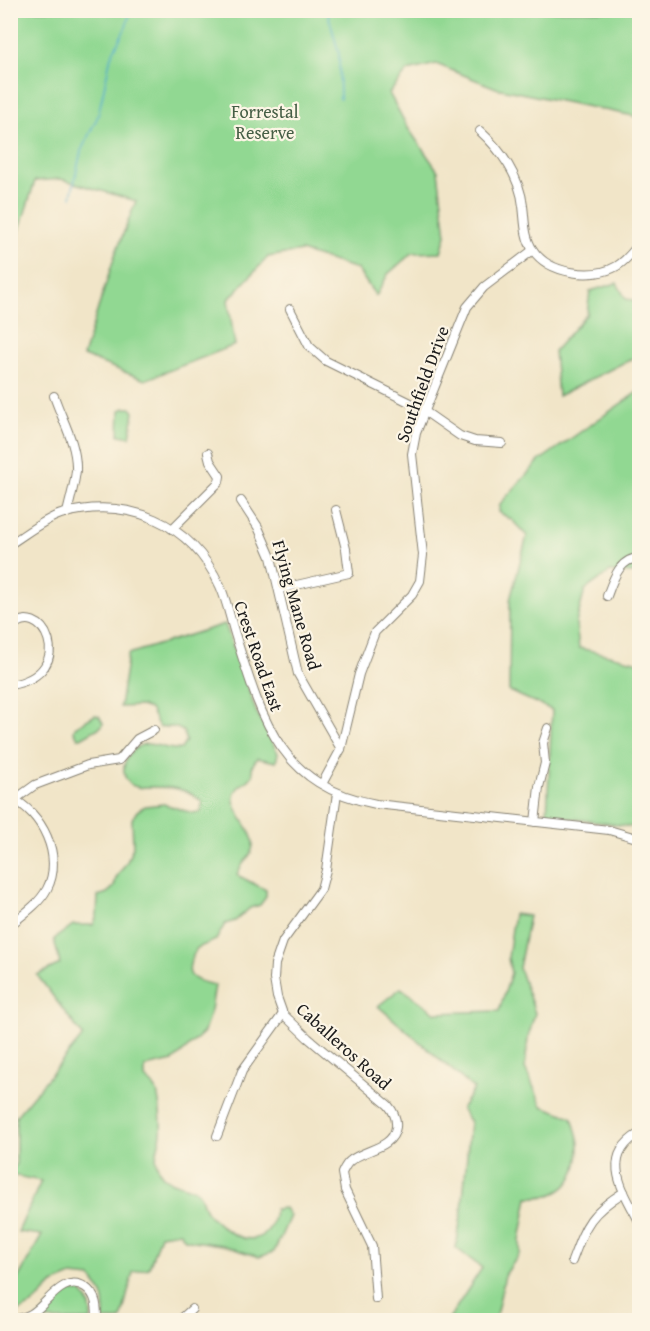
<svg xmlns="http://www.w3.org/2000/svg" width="650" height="1331" font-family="'Gentium Book Plus',serif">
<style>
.green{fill:#91d892;stroke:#567a57;stroke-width:1.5}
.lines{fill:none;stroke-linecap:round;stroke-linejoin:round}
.stream{stroke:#50acce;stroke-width:1.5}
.minor-casing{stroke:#868072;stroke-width:10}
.minor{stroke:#fff;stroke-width:8}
.labels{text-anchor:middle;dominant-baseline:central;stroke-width:4.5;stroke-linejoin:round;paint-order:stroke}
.park-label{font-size:18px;fill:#455e45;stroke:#fcf5e5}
.street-label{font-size:18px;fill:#1c1c1c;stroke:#fcf5e5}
</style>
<rect width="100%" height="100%" fill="#fcf5e5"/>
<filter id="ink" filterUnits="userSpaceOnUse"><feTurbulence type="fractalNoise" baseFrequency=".0167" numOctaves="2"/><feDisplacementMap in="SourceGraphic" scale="12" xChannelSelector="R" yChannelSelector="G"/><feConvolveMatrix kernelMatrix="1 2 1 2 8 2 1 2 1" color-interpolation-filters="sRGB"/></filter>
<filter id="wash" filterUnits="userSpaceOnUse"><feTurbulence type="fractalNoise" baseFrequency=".008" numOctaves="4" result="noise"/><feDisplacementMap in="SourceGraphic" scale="24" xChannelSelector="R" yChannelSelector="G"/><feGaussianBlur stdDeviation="1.35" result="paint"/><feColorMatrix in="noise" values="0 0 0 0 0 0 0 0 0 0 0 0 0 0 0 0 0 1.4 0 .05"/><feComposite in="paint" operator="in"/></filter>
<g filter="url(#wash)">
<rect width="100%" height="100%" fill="#f1e5c8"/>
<g class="green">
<path d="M11 10 639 11V117L496 88 436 64 408 71 389 93 408 128 438 171 446 235 441 252 412 253 388 274 376 296 357 269 301 251 268 257 228 300 235 345 145 380 83 356 115 255 136 201 61 179 35 181 11 257Z"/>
<path d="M617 283 626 299 639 301V355L558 396 554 351 587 314 590 291Z"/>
<path d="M639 391V573L610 572 585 590 576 623 579 648 639 662V828L547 815 552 710 509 691 510 600 527 536 512 520 499 512 500 504 539 461Z"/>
<path d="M125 408H131L134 412 130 437 119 435 120 410Z"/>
<path d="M225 624 256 711 278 753 276 762 257 758 252 766 253 775C247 784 245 781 239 787 222 802 252 826 253 842 254 857 241 861 237 875L266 890V897L260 905 250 908 235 921 225 924 216 940 197 948C183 973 187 980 215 985L211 1010 204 1032 173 1061 145 1067V1078C150 1082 155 1086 157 1092 159 1099 162 1125 161 1133 160 1145 153 1155 158 1168 164 1185 184 1183 196 1191 203 1195 202 1205 206 1211 217 1224 238 1243 256 1238 270 1234 274 1221 275 1209L285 1208 290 1216 274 1252 259 1257 222 1245 194 1241 185 1239 180 1232 160 1235 149 1268 133 1272 121 1320H103C107 1300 104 1295 91 1278L72 1276 53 1284 32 1305 11 1315V1291L42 1235 18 1232 41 1181 11 1175V1172L16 1165V1116L83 1036 37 975 60 964 54 939 73 925H93L97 916 98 896 107 893 114 887 116 878 127 862 133 847 132 819 137 811 145 806 164 804 192 813 201 812 202 802C186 786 167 787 146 787 143 787 140 788 137 787 121 783 121 764 130 754 134 749 139 745 145 744 158 743 167 751 181 749L186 741 183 731 175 727H159L150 709 141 706 120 707 128 654Z"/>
<path d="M95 715 99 716 103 723 102 726 81 738H78L74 731 75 727Z"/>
<path d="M514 914 529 916 519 968 535 1013 528 1038 525 1068 542 1106 572 1117C574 1126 579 1136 579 1145 579 1180 563 1199 528 1197L520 1240V1253L505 1275 495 1320H448L482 1268 456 1248 462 1210 470 1122 461 1109 474 1089 378 1006 401 988 436 1013 499 1011 511 973 508 958Z"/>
<path d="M71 1291 81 1292C90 1301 91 1308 91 1320H36L55 1301Z"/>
</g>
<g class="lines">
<g class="stream">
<path d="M327 10 339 54 340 99"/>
<path d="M71 197 81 151 98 116 111 56 126 27 131 10"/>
</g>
</g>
</g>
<g filter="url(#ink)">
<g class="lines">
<g class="minor-casing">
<g id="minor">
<path d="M480 131C501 150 520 177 523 206 525 220 524 237 533 250 549 274 593 280 617 266 627 260 633 251 640 243"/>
<path d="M290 309 309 346 326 361 417 406 460 436 475 441 502 443"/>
<path d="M54 396C62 420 77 444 76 470 75 484 70 499 67 513"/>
<path d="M241 501 258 527 271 557 298 674 341 749"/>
<path d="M172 529 219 482 220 476 210 461 208 453"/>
<path d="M10 544C26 534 43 520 61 514 128 496 191 522 220 586 227 601 230 618 235 634 261 717 279 786 376 804L609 830 640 839"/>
<path d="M279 589 349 573 346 549 336 510"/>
<path d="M607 596C613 580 619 558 640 558"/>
<path d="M10 629C40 594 82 673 10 685"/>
<path d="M10 635 12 638"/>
<path d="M322 784 341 749 359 674 375 632 412 595 420 581 423 555 412 454 416 433 467 307 484 287 533 250"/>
<path d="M337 793 326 870 321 889 283 941 275 964 274 979 277 997 283 1014 308 1038 388 1105C394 1112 397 1118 396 1127 393 1149 364 1149 350 1161 346 1164 344 1169 342 1173L345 1190 372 1246 376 1299"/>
<path d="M10 803 35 785 88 765 119 760 137 739 154 730"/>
<path d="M535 822 539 787 545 763 543 743 548 728"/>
<path d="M10 925C24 914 39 904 47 889 64 857 42 812 11 798"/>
<path d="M640 1133C598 1157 624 1192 640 1223"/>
<path d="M217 1136 242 1071 283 1014"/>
<path d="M572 1261C586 1224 589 1214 624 1192"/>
<path d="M13 1320C19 1318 26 1317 31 1314 47 1305 63 1273 85 1287 97 1295 97 1308 97 1320"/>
<path d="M180 1320 192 1309"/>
</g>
</g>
<use href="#minor" class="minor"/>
</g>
</g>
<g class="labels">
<g class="park-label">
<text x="265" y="111">Forrestal<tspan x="265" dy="21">Reserve</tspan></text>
</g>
<g class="street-label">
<text transform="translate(422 384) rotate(-70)">Southfield Drive</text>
<text transform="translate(297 605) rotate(74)">Flying Mane Road</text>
<text transform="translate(259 656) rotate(71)">Crest Road East</text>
<text transform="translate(344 1046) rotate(42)">Caballeros Road</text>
</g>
</g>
<rect width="650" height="1331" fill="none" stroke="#fcf5e5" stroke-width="36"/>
</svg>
